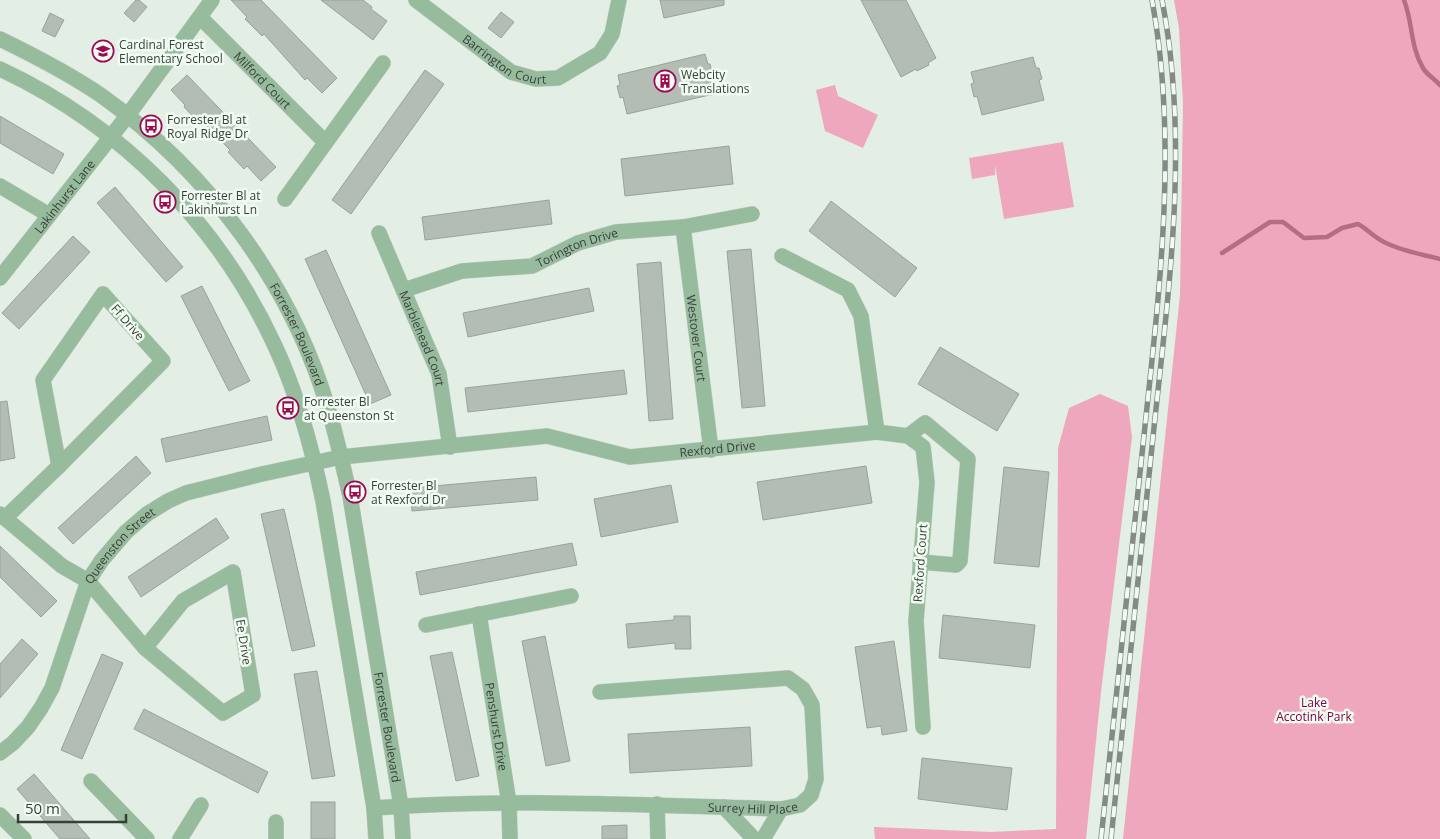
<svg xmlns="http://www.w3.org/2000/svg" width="1440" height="839" font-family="'Open Sans',sans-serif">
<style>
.green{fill:#eea7bd}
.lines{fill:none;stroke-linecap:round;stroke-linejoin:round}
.stream{stroke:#b36e84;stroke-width:4.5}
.building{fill:#b3bdb4;stroke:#99a39a}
.minor-casing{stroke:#c1cbc3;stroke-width:16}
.minor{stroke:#96bb9d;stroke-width:15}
.rail-casing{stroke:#848b86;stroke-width:5.5}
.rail{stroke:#f0fcf2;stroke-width:4;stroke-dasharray:11;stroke-linecap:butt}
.labels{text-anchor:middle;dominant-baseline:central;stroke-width:5;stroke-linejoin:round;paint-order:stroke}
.poi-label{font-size:12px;fill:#3a3e3b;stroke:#f0fcf2;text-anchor:start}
.street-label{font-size:12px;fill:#3a3e3b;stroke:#f0fcf2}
.park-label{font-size:12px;fill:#820244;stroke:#f0fcf2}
</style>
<rect width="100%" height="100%" fill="#e3eee5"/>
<g class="green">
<path d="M1174 0H1440V839H1123L1180 295 1183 104 1179 28Z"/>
<path d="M835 85 838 96 878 115 863 148 825 131 816 90Z"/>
<path d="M1063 142 1074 207 1004 219 995 165V175L972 179 969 158Z"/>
<path d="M1100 394 1128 406 1132 437 1101 692 1086 839H875L874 827 990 832 1056 829 1058 448 1069 408Z"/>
</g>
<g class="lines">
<g class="stream">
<path d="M1404 0C1413 23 1410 46 1423 68 1427 75 1435 79 1440 85"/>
<path d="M1222 253 1270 222H1283L1304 238 1327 237 1342 228 1358 224C1367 229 1374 237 1384 242 1401 251 1421 254 1440 259"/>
</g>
</g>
<g class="building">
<path d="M136 0H139L147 7 134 22 124 13Z"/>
<path d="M231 0H261L337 78 322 93 307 78 305 80 264 34 262 36 245 19 247 17Z"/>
<path d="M321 0H363L372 7 371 9 387 21 373 40Z"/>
<path d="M660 0H724V5L664 18Z"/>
<path d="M861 0H906L936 58 928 63 929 65 917 71 916 69 901 77Z"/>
<path d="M501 12 514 22 501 38 488 28Z"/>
<path d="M50 13 64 20 55 37 42 31Z"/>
<path d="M705 54 708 64H710L713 76 710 77 714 94 627 114 623 97 620 98 617 86 620 85 618 75Z"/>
<path d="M1033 57 1036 68H1039L1042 79 1039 80 1044 100 982 115 977 96 974 97 971 84 974 83 971 72Z"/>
<path d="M425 70 444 84 351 214 332 200Z"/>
<path d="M187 75 276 167 261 181 247 166 244 169 228 152 230 150 203 122 200 124 184 107 185 105 171 90Z"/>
<path d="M0 116 64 154 53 174 0 143Z"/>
<path d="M729 146 733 184 625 196 621 159Z"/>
<path d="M115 187 183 267 166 282 97 203Z"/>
<path d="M549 200 552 224 425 240 422 217Z"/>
<path d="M831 201 917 268 895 297 809 231Z"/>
<path d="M73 236 90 252 19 329 2 313Z"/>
<path d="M751 249 765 406 742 408 727 251Z"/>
<path d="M326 250 391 395 370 404 305 259Z"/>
<path d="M661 262 673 419 649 421 637 264Z"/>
<path d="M202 286 250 381 229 391 181 296Z"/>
<path d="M589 288 594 311 468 337 463 313Z"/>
<path d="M940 347 1019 394 997 431 918 384Z"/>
<path d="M624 370 627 394 468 412 465 388Z"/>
<path d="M7 401 15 458 0 461V402Z"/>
<path d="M267 416 272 440 166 462 161 439Z"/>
<path d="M136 456 151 473 73 544 58 528Z"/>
<path d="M866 466 872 503 763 520 757 482Z"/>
<path d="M1004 467 1049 472 1039 567 994 563Z"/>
<path d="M536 477 538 500 412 511 410 488Z"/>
<path d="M671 485 678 522 601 537 594 499Z"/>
<path d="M284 509 315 646 292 651 261 514Z"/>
<path d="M216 518 229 538 141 597 128 577Z"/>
<path d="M572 543 577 565 420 595 416 572Z"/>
<path d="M0 546 57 601 41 617 0 577Z"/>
<path d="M943 615 1035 625 1030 668 939 658Z"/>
<path d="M674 616H690L691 649H675V643L628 648 626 624 674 620Z"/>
<path d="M545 636 570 761 546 766 522 641Z"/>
<path d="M22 639 38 654 0 698V664Z"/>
<path d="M894 641 907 731 882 735 881 726 867 728 855 647Z"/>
<path d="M452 652 479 776 456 781 430 656Z"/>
<path d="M102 654 123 663 82 759 61 750Z"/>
<path d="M317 671 335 776 312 779 294 674Z"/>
<path d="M144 709 268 772 258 793 134 729Z"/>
<path d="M750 727 752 766 630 773 628 734Z"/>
<path d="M922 758 1012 768 1007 810 918 799Z"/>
<path d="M34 774 90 839H60L17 789Z"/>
<rect x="311" y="802" width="24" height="37"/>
<path d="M627 825V839H602V826Z"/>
</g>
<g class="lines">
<g class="minor-casing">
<g id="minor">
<path id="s1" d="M416 0 511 72 536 79 558 78 600 53 612 34 619 0"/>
<path id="s2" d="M200 17 325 142"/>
<path id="s3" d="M0 39C35 56 70 74 102 96 208 172 291 283 328 408 337 437 343 467 350 496L401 806 403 839"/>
<path d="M0 69C122 126 219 224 275 346 298 395 312 448 323 501L374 808 376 839"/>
<path d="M0 186 49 215"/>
<path d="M285 199 383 63"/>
<path id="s4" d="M683 227 711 450"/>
<path id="s5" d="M379 233 439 374 450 447"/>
<path d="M782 256 848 290 861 316 877 432"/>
<path id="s6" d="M0 278 128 115 212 0"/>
<path id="s7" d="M404 290 462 271 532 266 578 243 616 232 683 227 752 214"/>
<path d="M103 294 163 361 59 466 43 380Z"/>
<path d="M908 436 925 423 968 459 960 561 956 565 920 562"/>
<path d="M0 514 62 566 88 581 145 648"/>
<path d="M5 518 59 466"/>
<path d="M233 572 253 695 223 713 145 648 183 601Z"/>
<path id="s8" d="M479 614 509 803 510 839"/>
<path d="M426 625 571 596"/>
<path id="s9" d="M0 753 13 743 28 727 41 708 52 688 88 581 102 560 126 532 147 514 168 501 186 493 262 474 341 457 547 436 630 457 877 432 908 436 923 447 927 482 916 621 923 727"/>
<path d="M91 781 147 839"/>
<path d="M657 804 658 839"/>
<path d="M724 807 754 839"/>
<path id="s10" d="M374 808C509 798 646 805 781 809L800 805 811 795 816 779 812 705 803 689 788 678 600 692"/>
<path d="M0 815 24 839"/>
<path d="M276 822V839"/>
<path d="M180 839 201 805"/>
<path d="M763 839 781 809"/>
</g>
</g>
<use href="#minor" class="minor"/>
<g class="rail-casing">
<g id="rail">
<path d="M1101 839C1116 701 1130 564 1145 426 1160 285 1178 141 1152 0"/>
<path d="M1111 839C1126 699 1140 558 1155 418 1170 280 1189 138 1162 0"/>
</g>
</g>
<use href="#rail" class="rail"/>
</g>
<defs>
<g id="school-ring" transform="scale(1.125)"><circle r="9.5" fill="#f0fcf2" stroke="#9e0954" stroke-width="1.5"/><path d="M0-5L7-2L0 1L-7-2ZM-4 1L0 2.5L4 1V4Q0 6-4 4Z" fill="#9e0954"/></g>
<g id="building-ring" transform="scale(1.125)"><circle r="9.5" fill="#f0fcf2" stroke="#9e0954" stroke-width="1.5"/><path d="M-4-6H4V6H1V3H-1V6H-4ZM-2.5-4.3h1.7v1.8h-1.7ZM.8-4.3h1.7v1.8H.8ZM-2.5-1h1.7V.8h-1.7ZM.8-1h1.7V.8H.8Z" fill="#9e0954"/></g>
<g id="bus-ring" transform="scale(1.125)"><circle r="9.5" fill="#f0fcf2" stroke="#9e0954" stroke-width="1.5"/><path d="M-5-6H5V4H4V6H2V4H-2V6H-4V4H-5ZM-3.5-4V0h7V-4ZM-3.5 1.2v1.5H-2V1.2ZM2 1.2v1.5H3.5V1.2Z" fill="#9e0954"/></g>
</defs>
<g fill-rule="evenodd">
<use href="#school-ring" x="103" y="51"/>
<use href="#building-ring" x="665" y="81"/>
<use href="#bus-ring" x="151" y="126"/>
<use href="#bus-ring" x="165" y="202"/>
<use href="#bus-ring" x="288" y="408"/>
<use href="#bus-ring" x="355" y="492"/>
</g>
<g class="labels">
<g class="poi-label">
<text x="119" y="44">Cardinal Forest<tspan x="119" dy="14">Elementary School</tspan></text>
<text x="681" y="74">Webcity<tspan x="681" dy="14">Translations</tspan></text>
<text x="167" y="119">Forrester Bl at<tspan x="167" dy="14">Royal Ridge Dr</tspan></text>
<text x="181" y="195">Forrester Bl at<tspan x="181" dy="14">Lakinhurst Ln</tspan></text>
<text x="304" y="401">Forrester Bl<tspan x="304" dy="14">at Queenston St</tspan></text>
<text x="371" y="485">Forrester Bl<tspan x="371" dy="14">at Rexford Dr</tspan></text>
</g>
<g class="street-label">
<text stroke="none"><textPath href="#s1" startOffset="108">Barrington Court</textPath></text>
<text stroke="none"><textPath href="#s2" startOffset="89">Milford Court</textPath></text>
<text stroke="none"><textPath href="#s6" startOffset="104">Lakinhurst Lane</textPath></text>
<text stroke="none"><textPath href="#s7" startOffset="180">Torington Drive</textPath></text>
<text transform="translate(128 322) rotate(49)">Ff Drive</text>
<text stroke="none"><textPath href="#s3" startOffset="429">Forrester Boulevard</textPath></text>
<text stroke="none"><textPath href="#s5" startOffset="114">Marblehead Court</textPath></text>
<text stroke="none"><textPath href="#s4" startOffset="112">Westover Court</textPath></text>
<text stroke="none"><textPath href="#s9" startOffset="871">Rexford Drive</textPath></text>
<text stroke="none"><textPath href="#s9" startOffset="245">Queenston Street</textPath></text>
<text transform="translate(920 563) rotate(-86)">Rexford Court</text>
<text transform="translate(244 642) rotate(81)">Ee Drive</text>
<text stroke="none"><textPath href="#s8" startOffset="114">Penshurst Drive</textPath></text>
<text stroke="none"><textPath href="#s3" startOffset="834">Forrester Boulevard</textPath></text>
<text stroke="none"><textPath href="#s10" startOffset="379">Surrey Hill Place</textPath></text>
</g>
<g class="park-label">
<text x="1314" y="702">Lake<tspan x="1314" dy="14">Accotink Park</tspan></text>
</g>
</g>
<path d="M18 814v8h108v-8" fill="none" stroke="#3a3e3b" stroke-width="2.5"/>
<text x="25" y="814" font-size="15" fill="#3a3e3b" stroke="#f0fcf2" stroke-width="4" paint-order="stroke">50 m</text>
</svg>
